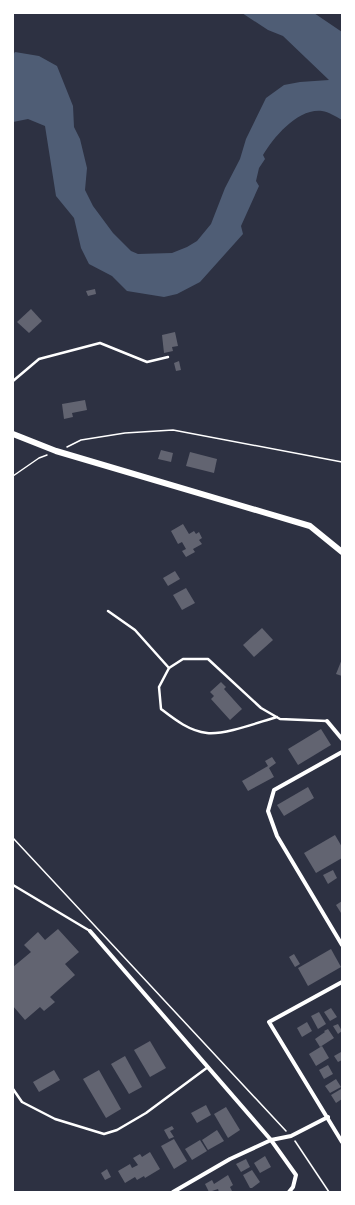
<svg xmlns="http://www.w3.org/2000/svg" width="355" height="1205" font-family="'Public Sans',sans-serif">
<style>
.water{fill:#4f5d75}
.building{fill:#626471}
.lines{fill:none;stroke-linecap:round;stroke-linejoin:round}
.path{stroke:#fff;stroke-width:1.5}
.service{stroke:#fff;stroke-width:2.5}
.minor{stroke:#fff;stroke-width:4}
.tertiary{stroke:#fff;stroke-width:6}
</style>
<rect width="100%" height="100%" fill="#2d3142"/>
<path class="water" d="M242 13H314L342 32V120C335 116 329 112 322 111 298 108 274 137 263 155L265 159 259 168 256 181 259 186 241 226 243 234 200 282 177 294 164 297 127 291 112 276 89 264 81 248 74 218 56 196 45 126 28 119 13 122V55L15 52 39 56 57 66 73 106 74 127 80 139 87 168 85 190 93 206 113 233 131 251 138 254 172 253 187 247 197 241 211 224 225 188 240 159 246 139 266 98 284 85 300 82 329 80 283 36 268 30Z"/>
<g class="building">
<path d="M95 289 96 294 88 296 86 291Z"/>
<path d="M31 309 42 321 29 333 17 322Z"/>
<path d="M175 332 178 346 172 347 173 351 164 353 162 335Z"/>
<path d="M179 361 181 370 176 371 174 363Z"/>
<path d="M85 400 87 410 72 413 73 417 64 419 62 404Z"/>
<path d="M161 450 173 453 171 462 158 459Z"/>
<path d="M190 452 217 459 214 473 186 466Z"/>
<path d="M183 524 189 534 194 531 196 534 199 532 202 538 199 540 202 544 193 549 195 552 186 557 182 551 186 549 182 542 178 544 171 531Z"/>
<path d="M175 571 180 579 168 586 163 578Z"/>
<path d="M186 588 195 603 182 610 173 595Z"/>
<path d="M262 628 273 640 254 657 243 645Z"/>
<path d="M342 659V676L336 674Z"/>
<path d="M221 682 226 687 224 689 242 709 230 720 211 699 214 696 210 692Z"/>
<path d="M321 729 331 745 298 765 288 749Z"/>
<path d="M272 757 276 763 269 768 274 777 248 791 242 781 268 766 265 761Z"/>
<path d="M308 787 314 798 284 816 277 805Z"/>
<path d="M335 835 342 847V858L316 873 304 853Z"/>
<path d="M333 870 337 878 328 884 323 875Z"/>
<path d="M342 901V912L341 913 336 905Z"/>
<path d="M58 929 79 952 65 964 75 975 50 997 55 1002 44 1011 40 1007 25 1020 13 1006V967L31 952 24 945 38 932 45 940Z"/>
<path d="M331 949 341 967 308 986 298 968Z"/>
<path d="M294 954 300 964 295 967 289 957Z"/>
<path d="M331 1008 337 1017 330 1021 324 1012Z"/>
<path d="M319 1012 326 1024 318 1029 311 1016Z"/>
<path d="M307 1022 312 1031 302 1037 297 1028Z"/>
<path d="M338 1024 342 1031 338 1034 333 1026Z"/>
<path d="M328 1029 334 1038 320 1047 315 1039 325 1032 324 1031Z"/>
<path d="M150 1041 166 1068 150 1077 134 1050Z"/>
<path d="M322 1046 329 1058 316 1066 309 1054Z"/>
<path d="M341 1052 342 1060 338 1062 334 1056Z"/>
<path d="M125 1056 142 1087 129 1094 111 1064Z"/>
<path d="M328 1065 333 1074 324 1079 319 1070Z"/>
<path d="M54 1070 60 1080 39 1092 33 1082Z"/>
<path d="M99 1070 121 1109 106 1118 83 1079Z"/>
<path d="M336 1079 341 1087 330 1093 325 1086Z"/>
<path d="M341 1089 342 1099 336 1103 331 1095Z"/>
<path d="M206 1105 211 1115 197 1123 191 1113Z"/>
<path d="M226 1107 240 1130 228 1138 214 1114Z"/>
<path d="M172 1126 174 1129 170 1131 174 1137 169 1139 164 1130Z"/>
<path d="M217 1130 224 1141 208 1150 202 1140Z"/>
<path d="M174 1139 187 1161 174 1169 161 1146Z"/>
<path d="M200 1140 207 1151 192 1160 185 1149Z"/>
<path d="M150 1152 160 1169 145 1178 144 1176 137 1180 135 1177 125 1183 118 1171 130 1164 132 1168 138 1165 133 1158 140 1154 142 1157Z"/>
<path d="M265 1156 271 1167 260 1173 254 1163Z"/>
<path d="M246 1159 250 1167 241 1172 236 1164Z"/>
<path d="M107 1169 111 1177 105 1180 101 1173Z"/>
<path d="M252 1170 260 1182 252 1188H250L243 1175Z"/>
<path d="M228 1175 233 1185 230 1187 232 1191 231 1192H219L218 1189 209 1192 205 1184 212 1180 214 1184Z"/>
</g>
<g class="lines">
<g class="path">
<path d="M67 447 81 440 125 433 173 430 342 462"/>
<path d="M13 476 39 458 47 455"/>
<path d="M13 838 286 1131"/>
<path d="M295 1141 329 1192"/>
</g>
<g class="service">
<path d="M13 381 39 359 100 343 147 362 168 357"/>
<path d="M108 611 135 630 169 668"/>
<path d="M277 717C259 722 225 735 207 733 189 731 174 719 161 709L159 687 169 668 183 659H208L261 708 280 719 327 721"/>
<path d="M13 885 90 931"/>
<path d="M13 1089 22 1102 55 1119 104 1134 117 1130 146 1113 208 1067"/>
</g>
<g class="minor">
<path d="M327 721 342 739"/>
<path d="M342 752 274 790 268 811 277 836 342 945"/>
<path d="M90 931 271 1140 296 1175 293 1187 289 1192"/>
<path d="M342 982 269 1022 342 1142"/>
<path d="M173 1192 230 1159 271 1140 291 1136 328 1117"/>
</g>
<path class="tertiary" d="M13 434 56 451 310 526 342 552"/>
</g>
<rect width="355" height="1205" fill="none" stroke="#ffffff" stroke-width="28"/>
</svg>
